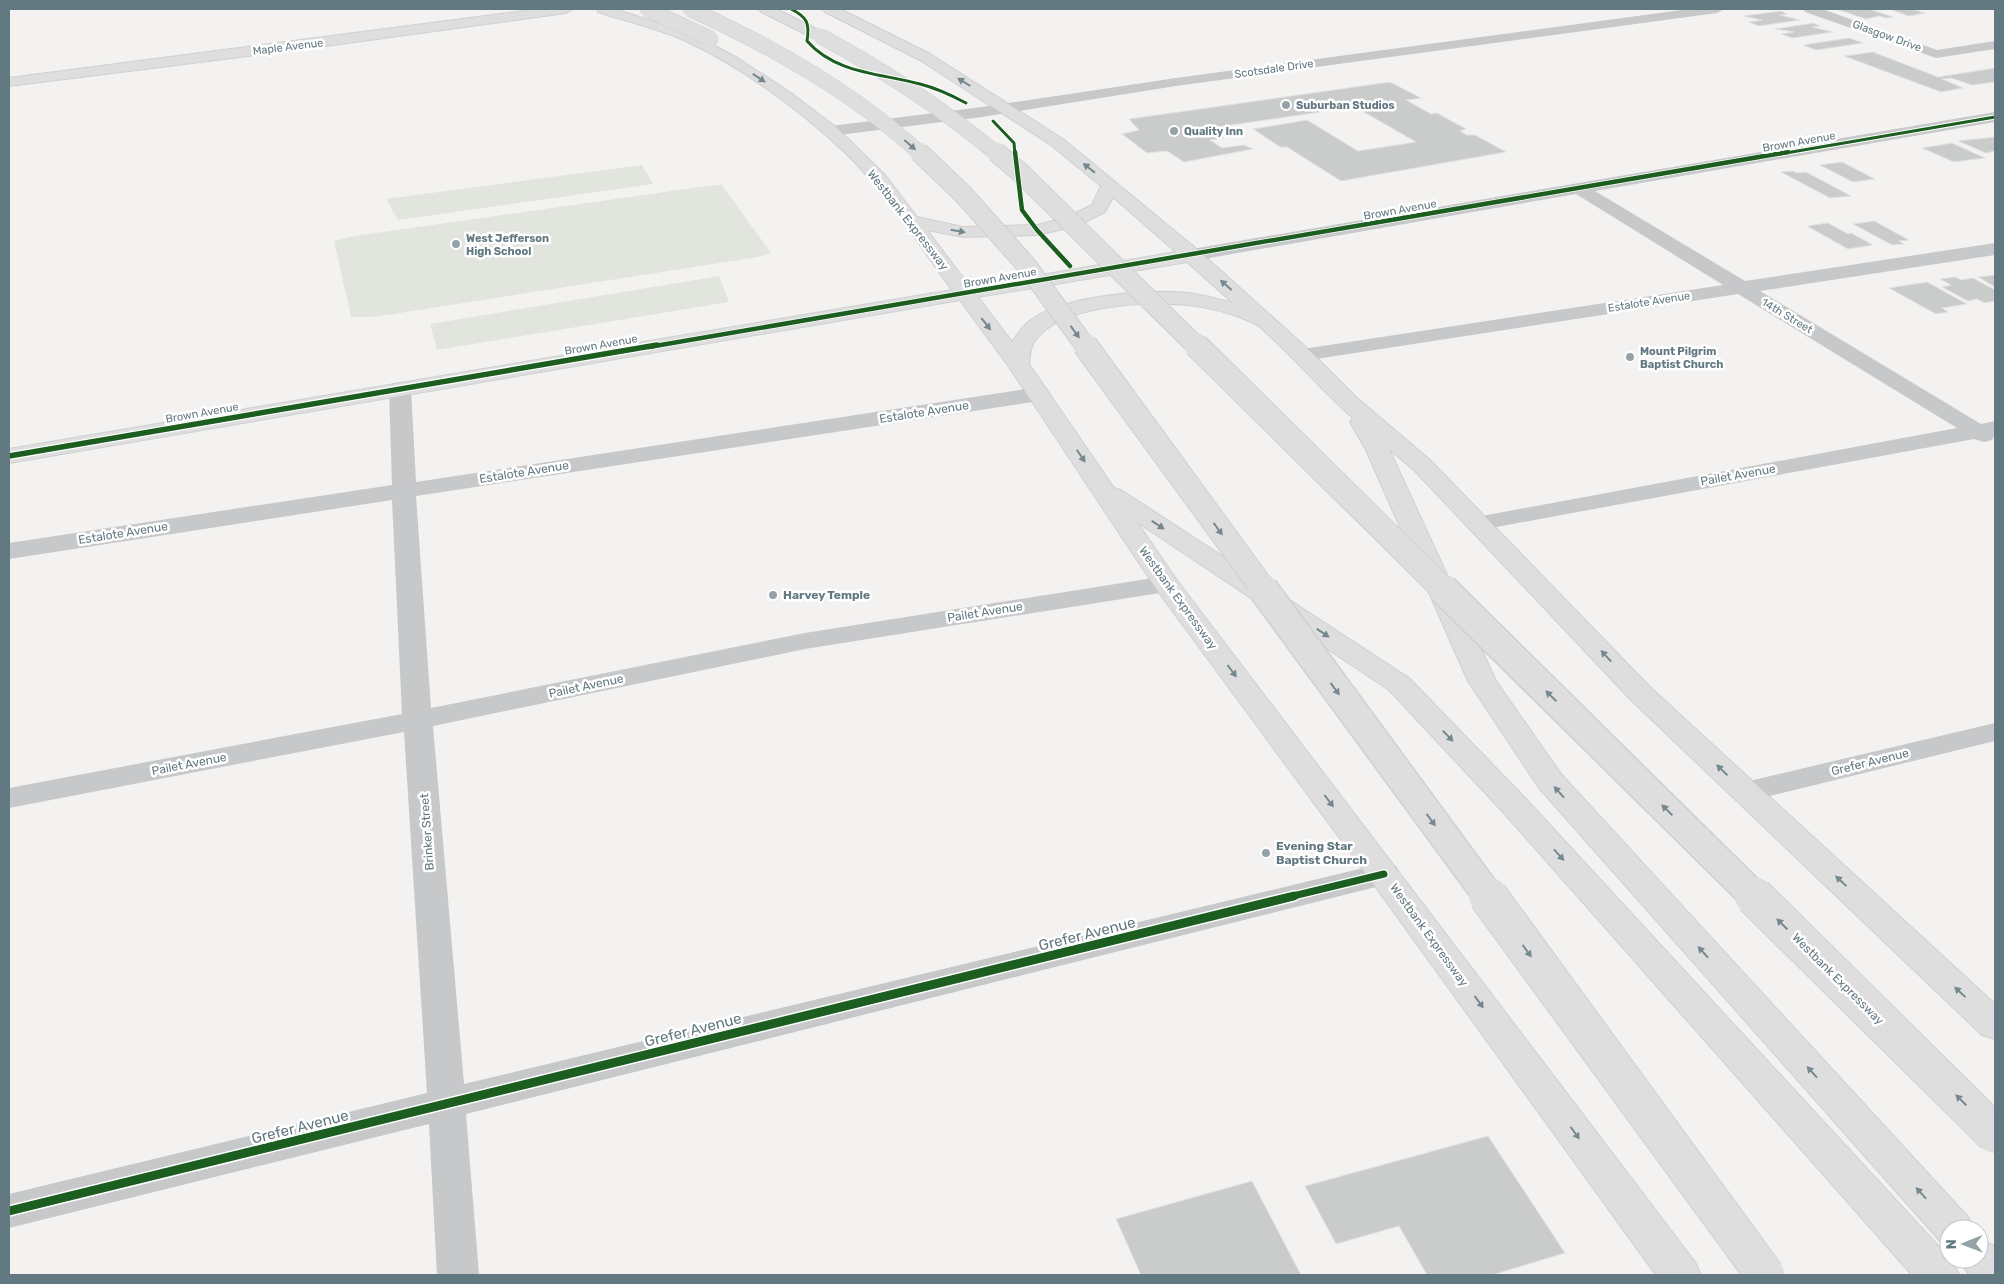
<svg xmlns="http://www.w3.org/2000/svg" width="2004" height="1284" font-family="Rubik,sans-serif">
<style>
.green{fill:#e2e4de}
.building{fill:#cacccc;stroke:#e2e2e0}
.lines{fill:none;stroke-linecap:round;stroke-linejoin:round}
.secondary-casing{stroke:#cfd0d0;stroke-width:2}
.highway-casing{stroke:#cfd0d0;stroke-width:2}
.street{fill:#c7c8c9;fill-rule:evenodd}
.secondary{fill:#dddedd;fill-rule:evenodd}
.highway{fill:#dddedd;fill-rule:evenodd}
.highway-bridge-far4-casing{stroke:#cfd0d0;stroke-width:16;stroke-linecap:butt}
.highway-bridge-far3-casing{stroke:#cfd0d0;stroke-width:21;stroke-linecap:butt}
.highway-bridge-far2-casing{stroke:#cfd0d0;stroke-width:26;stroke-linecap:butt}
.highway-bridge-far1-casing{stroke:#cfd0d0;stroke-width:32;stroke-linecap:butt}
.highway-bridge-casing{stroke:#cfd0d0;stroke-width:40;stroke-linecap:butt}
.highway-bridge-far4{stroke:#dddedd;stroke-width:15}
.highway-bridge-far3{stroke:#dddedd;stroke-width:19}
.highway-bridge-far2{stroke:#dddedd;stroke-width:24}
.highway-bridge-far1{stroke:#dddedd;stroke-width:29}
.highway-bridge{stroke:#dddedd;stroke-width:38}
.cycleway-far4-casing{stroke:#fff;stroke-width:5}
.cycleway-far3-casing{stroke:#fff;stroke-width:6}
.cycleway-far2-casing{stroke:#fff;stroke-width:8}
.cycleway-far1-casing{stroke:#fff;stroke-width:10}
.cycleway-casing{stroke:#fff;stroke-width:12}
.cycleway-far4{stroke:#1b5e20;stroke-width:3}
.cycleway-far3{stroke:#1b5e20;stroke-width:4.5}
.cycleway-far2{stroke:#1b5e20;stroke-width:5.5}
.cycleway-far1{stroke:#1b5e20;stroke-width:7}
.cycleway{stroke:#1b5e20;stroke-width:9}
.oneway{fill:#75888f}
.poi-dot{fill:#95a3a8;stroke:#fff;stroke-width:2}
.labels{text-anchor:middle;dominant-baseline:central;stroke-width:5;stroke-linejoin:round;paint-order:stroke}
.far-street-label{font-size:11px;fill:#637981;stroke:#fff}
.far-poi-label{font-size:11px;font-weight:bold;fill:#637981;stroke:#fff;text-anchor:start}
.street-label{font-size:12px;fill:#637981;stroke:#fff}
.poi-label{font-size:12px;font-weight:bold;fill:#637981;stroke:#fff;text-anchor:start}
.near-street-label{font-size:15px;fill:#637981;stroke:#fff}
</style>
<rect width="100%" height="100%" fill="#f3f2f0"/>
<g class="green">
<path d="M642 165 653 184 398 220 386 199Z"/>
<path d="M722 185 771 253 758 257 374 317H351L334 241 354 236 707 186Z"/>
<path d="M719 276 729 302 437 350 430 324Z"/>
</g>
<g class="building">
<path d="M1836 9H1869L1893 17 1886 18 1879 16 1866 19Z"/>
<path d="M1889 9H1912L1925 13 1909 16Z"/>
<path d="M1781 11 1787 14 1780 15 1800 20 1759 26 1749 22 1762 20 1743 16Z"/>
<path d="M1813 23 1820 26 1812 27 1833 32 1792 38 1781 34 1794 32 1775 29Z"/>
<path d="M1849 38 1863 43 1816 50 1803 45Z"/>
<path d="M1873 52 1938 77 1995 68V82L1972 85 1951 78 1942 79 1963 88 1941 92 1844 56Z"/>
<path d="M1390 82 1421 98 1406 100 1431 114 1437 113 1466 129 1460 131 1467 135H1475L1506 152 1341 181 1287 147H1280L1253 129 1307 120 1358 151 1416 142 1355 107 1211 128 1224 138 1210 140 1222 148 1244 145 1253 149 1184 162 1167 151 1147 153 1122 134 1139 130 1129 119Z"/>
<path d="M1995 137V151L1986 153 1958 141Z"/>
<path d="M1952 143 1985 158 1954 162 1922 148Z"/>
<path d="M1842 162 1875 179 1853 182 1820 165Z"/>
<path d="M1793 171 1797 173 1806 172 1851 196 1830 198 1781 172Z"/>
<path d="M1874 221 1909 240 1899 241 1904 244 1892 245 1853 224Z"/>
<path d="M1828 223 1848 234 1851 233 1873 245 1848 249 1807 226Z"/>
<path d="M1995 275V287L1978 277Z"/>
<path d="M1955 277 1961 280 1973 278 1995 290V301L1984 303 1977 299 1968 301 1942 287 1951 285 1940 279Z"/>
<path d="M1927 282 1967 304 1942 308 1948 312 1936 314 1889 288Z"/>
<path d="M1488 1136 1565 1253 1492 1275H1427L1399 1226 1336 1244 1305 1186Z"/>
<path d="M1252 1181 1301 1275H1141L1116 1219Z"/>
</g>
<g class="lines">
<g class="secondary-casing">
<g id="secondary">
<path d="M539 9H573L566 13 311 48 9 86V78Z"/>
<path d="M597 9H615L697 36 739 59 791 93 837 128 885 175 917 217 963 227 1037 225 1065 218 1092 205 1101 186 1051 145 920 60 825 12 823 9H840L930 54 1063 139 1199 251 1310 351 1357 398 1430 460 1650 687 1995 1004V1039L1982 1035 1630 699 1414 470 1389 449 1496 681 1561 774 1968 1217 1974 1229H1949V1245L1940 1241 1539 788 1468 681 1366 450 1350 422 1353 418C1325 394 1301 365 1274 340 1268 335 1261 326 1254 323 1234 314 1210 307 1188 305 1147 301 1059 304 1034 342 1030 348 1030 357 1029 364L1114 488 1121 490 1409 678 1525 798 1953 1262 1959 1275H1912L1503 812 1389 690 1137 522 1176 579 1695 1262 1701 1275H1656L1372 882 1157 590 1009 367 960 300 9 463V449L952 290C926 254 902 218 874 184 830 131 750 71 688 42 660 29 628 22 598 12ZM1113 197 1176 252 970 287 927 230 963 237 1037 235 1077 226 1105 212ZM1187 262 1233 303C1218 299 1203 295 1188 293 1148 289 1057 295 1026 324 1021 329 1016 336 1012 342L978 297Z"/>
<path d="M1979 1239 1995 1246V1275H1969L1959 1259H1979Z"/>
</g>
</g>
<g class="highway-casing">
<path id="highway" d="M759 9H776L825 33 827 36 825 39H815L761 12Z"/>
</g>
<g class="street">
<path d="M1689 9H1724L1717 13 1176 86 982 117 831 136 825 134 823 131 825 128 831 126 982 107 1176 78Z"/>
<path d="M1803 9H1822L1937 50 1995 41V49L1936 58 1805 12Z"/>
<path d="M1995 112V122L1595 191 1745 281 1995 243V255L1760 291 1981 424 1995 421V435L1992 440 1984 442 1974 439 1480 530 1471 528 1468 523 1471 518 1957 428 1738 294 1303 361 1296 359 1292 355 1296 351 1303 349 1723 285 1576 194 1192 261 1185 259 1183 255 1185 251 1192 249Z"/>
<path d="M400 382 408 384 411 389 416 482 1039 387 1047 389 1050 394 1047 399 1039 401 416 496 431 708 805 633 1166 576 1175 578 1179 584 1175 590 1166 592 805 649 433 726 464 1084 1384 863 1396 866 1400 874 1396 882 1384 885 466 1114 479 1275H437L429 1124 9 1228V1194L427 1093 404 732 9 808V788L402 714 392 500 9 559V543L392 485 389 389 392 384Z"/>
<path d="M1995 723V741L1745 802 1734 799 1730 792 1734 785 1745 782Z"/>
</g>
<use href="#secondary" class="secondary"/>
<use href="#highway" class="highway"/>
<g class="highway-bridge-far4-casing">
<g id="highway-bridge-far4">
<path d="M647 9 711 39"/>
<path d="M690 9C773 47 853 92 921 154"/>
<path d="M820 36C882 69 943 109 997 154"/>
</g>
</g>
<g class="highway-bridge-far3-casing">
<g id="highway-bridge-far3">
<path d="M919 152 963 194 1027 266 1086 347"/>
<path d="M996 152 1022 174 1197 347"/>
</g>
</g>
<g class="highway-bridge-far2-casing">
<g id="highway-bridge-far2">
<path d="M1085 345 1264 590"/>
<path d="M1196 345 1444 590"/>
</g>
</g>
<g class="highway-bridge-far1-casing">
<g id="highway-bridge-far1">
<path d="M1263 589 1489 897"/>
<path d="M1443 589 1755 897"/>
</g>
</g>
<g class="highway-bridge-casing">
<g id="highway-bridge">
<path d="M1488 896 1765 1275"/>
<path d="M1754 896 1995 1134"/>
</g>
</g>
<use href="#highway-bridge-far4" class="highway-bridge-far4"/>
<use href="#highway-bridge-far3" class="highway-bridge-far3"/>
<use href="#highway-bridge-far2" class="highway-bridge-far2"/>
<use href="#highway-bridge-far1" class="highway-bridge-far1"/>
<use href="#highway-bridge" class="highway-bridge"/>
<g class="cycleway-far4-casing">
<g id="cycleway-far4">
<path d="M791 9C807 17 810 23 807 41 836 74 880 73 920 84 936 88 951 95 966 103"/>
<path d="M993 121 1014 143 1015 154"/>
<path d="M1780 154 1995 117"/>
</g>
</g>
<g class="cycleway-far3-casing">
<g id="cycleway-far3">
<path d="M1015 152 1022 210 1037 230 1070 266"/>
<path d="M649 347 1788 152"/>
</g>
</g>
<g class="cycleway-far2-casing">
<path id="cycleway-far2" d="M9 456 657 345"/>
</g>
<g class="cycleway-far1-casing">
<path id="cycleway-far1" d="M1289 897 1384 874"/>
</g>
<g class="cycleway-casing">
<path id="cycleway" d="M9 1211 1294 896"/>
</g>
<use href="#cycleway-far4" class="cycleway-far4"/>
<use href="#cycleway-far3" class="cycleway-far3"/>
<use href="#cycleway-far2" class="cycleway-far2"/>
<use href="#cycleway-far1" class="cycleway-far1"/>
<use href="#cycleway" class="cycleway"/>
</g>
<defs><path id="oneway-solid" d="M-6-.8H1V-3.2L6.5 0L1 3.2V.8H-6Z" transform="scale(1.25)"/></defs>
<g class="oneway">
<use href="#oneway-solid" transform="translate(759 78) rotate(33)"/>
<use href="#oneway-solid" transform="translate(964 82) rotate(-148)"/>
<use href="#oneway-solid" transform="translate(910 145) rotate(41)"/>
<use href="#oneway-solid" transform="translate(1089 168) rotate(-142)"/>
<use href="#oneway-solid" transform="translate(958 231) rotate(10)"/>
<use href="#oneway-solid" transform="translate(1226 285) rotate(-139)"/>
<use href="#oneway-solid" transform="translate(986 324) rotate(52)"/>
<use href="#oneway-solid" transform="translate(1075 332) rotate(54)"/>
<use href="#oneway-solid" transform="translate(1081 456) rotate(56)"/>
<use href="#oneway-solid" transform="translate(1158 525) rotate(33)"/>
<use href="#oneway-solid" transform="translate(1218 529) rotate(54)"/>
<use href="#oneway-solid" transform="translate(1323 633) rotate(34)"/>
<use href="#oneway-solid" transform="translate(1606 656) rotate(-133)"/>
<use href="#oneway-solid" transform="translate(1232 671) rotate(53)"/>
<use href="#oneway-solid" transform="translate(1335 689) rotate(54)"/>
<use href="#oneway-solid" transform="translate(1551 696) rotate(-135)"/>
<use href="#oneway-solid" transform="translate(1448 736) rotate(46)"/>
<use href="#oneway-solid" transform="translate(1722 770) rotate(-136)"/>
<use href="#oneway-solid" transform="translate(1559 792) rotate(-132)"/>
<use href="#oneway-solid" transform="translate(1329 801) rotate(53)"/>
<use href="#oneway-solid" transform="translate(1667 810) rotate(-135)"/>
<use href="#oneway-solid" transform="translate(1431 820) rotate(54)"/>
<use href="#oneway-solid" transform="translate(1559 855) rotate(48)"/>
<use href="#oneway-solid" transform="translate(1841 881) rotate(-137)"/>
<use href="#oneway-solid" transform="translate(1782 924) rotate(-135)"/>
<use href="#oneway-solid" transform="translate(1527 951) rotate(54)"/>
<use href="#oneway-solid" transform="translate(1703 952) rotate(-132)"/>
<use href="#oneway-solid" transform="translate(1960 992) rotate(-137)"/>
<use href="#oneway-solid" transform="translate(1479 1002) rotate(54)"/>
<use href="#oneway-solid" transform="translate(1812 1072) rotate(-132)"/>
<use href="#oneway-solid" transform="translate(1961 1100) rotate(-135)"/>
<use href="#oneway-solid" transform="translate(1575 1133) rotate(54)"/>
<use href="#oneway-solid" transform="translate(1921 1193) rotate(-132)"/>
</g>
<g class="poi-dot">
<circle cx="1286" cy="105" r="5"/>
<circle cx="1174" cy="131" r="5"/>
<circle cx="456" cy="244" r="5"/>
<circle cx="1630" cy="357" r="5"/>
<circle cx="773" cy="595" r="5"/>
<circle cx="1266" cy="853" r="5"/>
</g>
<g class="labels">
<g class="far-street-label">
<text transform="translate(1887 36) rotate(20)">Glasgow Drive</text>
<text transform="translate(288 47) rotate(-7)">Maple Avenue</text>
<text transform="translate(1274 69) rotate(-8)">Scotsdale Drive</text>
<text transform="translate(1799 142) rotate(-10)">Brown Avenue</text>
<text transform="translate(1400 210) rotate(-10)">Brown Avenue</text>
<text transform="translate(1000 278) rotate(-10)">Brown Avenue</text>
<text transform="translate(1649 302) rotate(-9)">Estalote Avenue</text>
<text transform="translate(1787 316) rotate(31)">14th Street</text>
<text transform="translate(601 345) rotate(-10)">Brown Avenue</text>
<text transform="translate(202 413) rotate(-10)">Brown Avenue</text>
</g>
<g class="far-poi-label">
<text x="1296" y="105">Suburban Studios</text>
<text x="1184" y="131">Quality Inn</text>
<text x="466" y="238">West Jefferson<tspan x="466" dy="13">High School</tspan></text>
<text x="1640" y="351">Mount Pilgrim<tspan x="1640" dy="13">Baptist Church</tspan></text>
</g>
<g class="street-label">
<text transform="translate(908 220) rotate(52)">Westbank Expressway</text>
<text transform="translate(924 412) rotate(-9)">Estalote Avenue</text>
<text transform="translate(524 472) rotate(-9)">Estalote Avenue</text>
<text transform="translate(1738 475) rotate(-10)">Pailet Avenue</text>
<text transform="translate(123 533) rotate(-9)">Estalote Avenue</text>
<text transform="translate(1178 598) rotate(54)">Westbank Expressway</text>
<text transform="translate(985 612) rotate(-9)">Pailet Avenue</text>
<text transform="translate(586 686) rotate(-12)">Pailet Avenue</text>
<text transform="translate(1870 762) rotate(-14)">Grefer Avenue</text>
<text transform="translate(189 764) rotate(-11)">Pailet Avenue</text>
<text transform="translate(427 832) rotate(-94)">Brinker Street</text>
<text transform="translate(1429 935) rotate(54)">Westbank Expressway</text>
<text transform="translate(1838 979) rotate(45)">Westbank Expressway</text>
</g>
<g class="poi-label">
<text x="783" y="595">Harvey Temple</text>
<text x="1276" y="846">Evening Star<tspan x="1276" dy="14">Baptist Church</tspan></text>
</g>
<g class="near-street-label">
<text transform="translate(1087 934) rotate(-14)">Grefer Avenue</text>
<text transform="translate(693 1030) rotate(-14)">Grefer Avenue</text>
<text transform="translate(300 1127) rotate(-14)">Grefer Avenue</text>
</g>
</g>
<rect width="2004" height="1284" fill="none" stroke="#637981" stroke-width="20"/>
<g transform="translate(1964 1244) rotate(269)"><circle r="24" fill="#ffffff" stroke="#c1c9cd"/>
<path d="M0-4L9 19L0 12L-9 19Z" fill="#95a3a8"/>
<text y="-8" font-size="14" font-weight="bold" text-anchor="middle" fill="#637981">N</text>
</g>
</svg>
